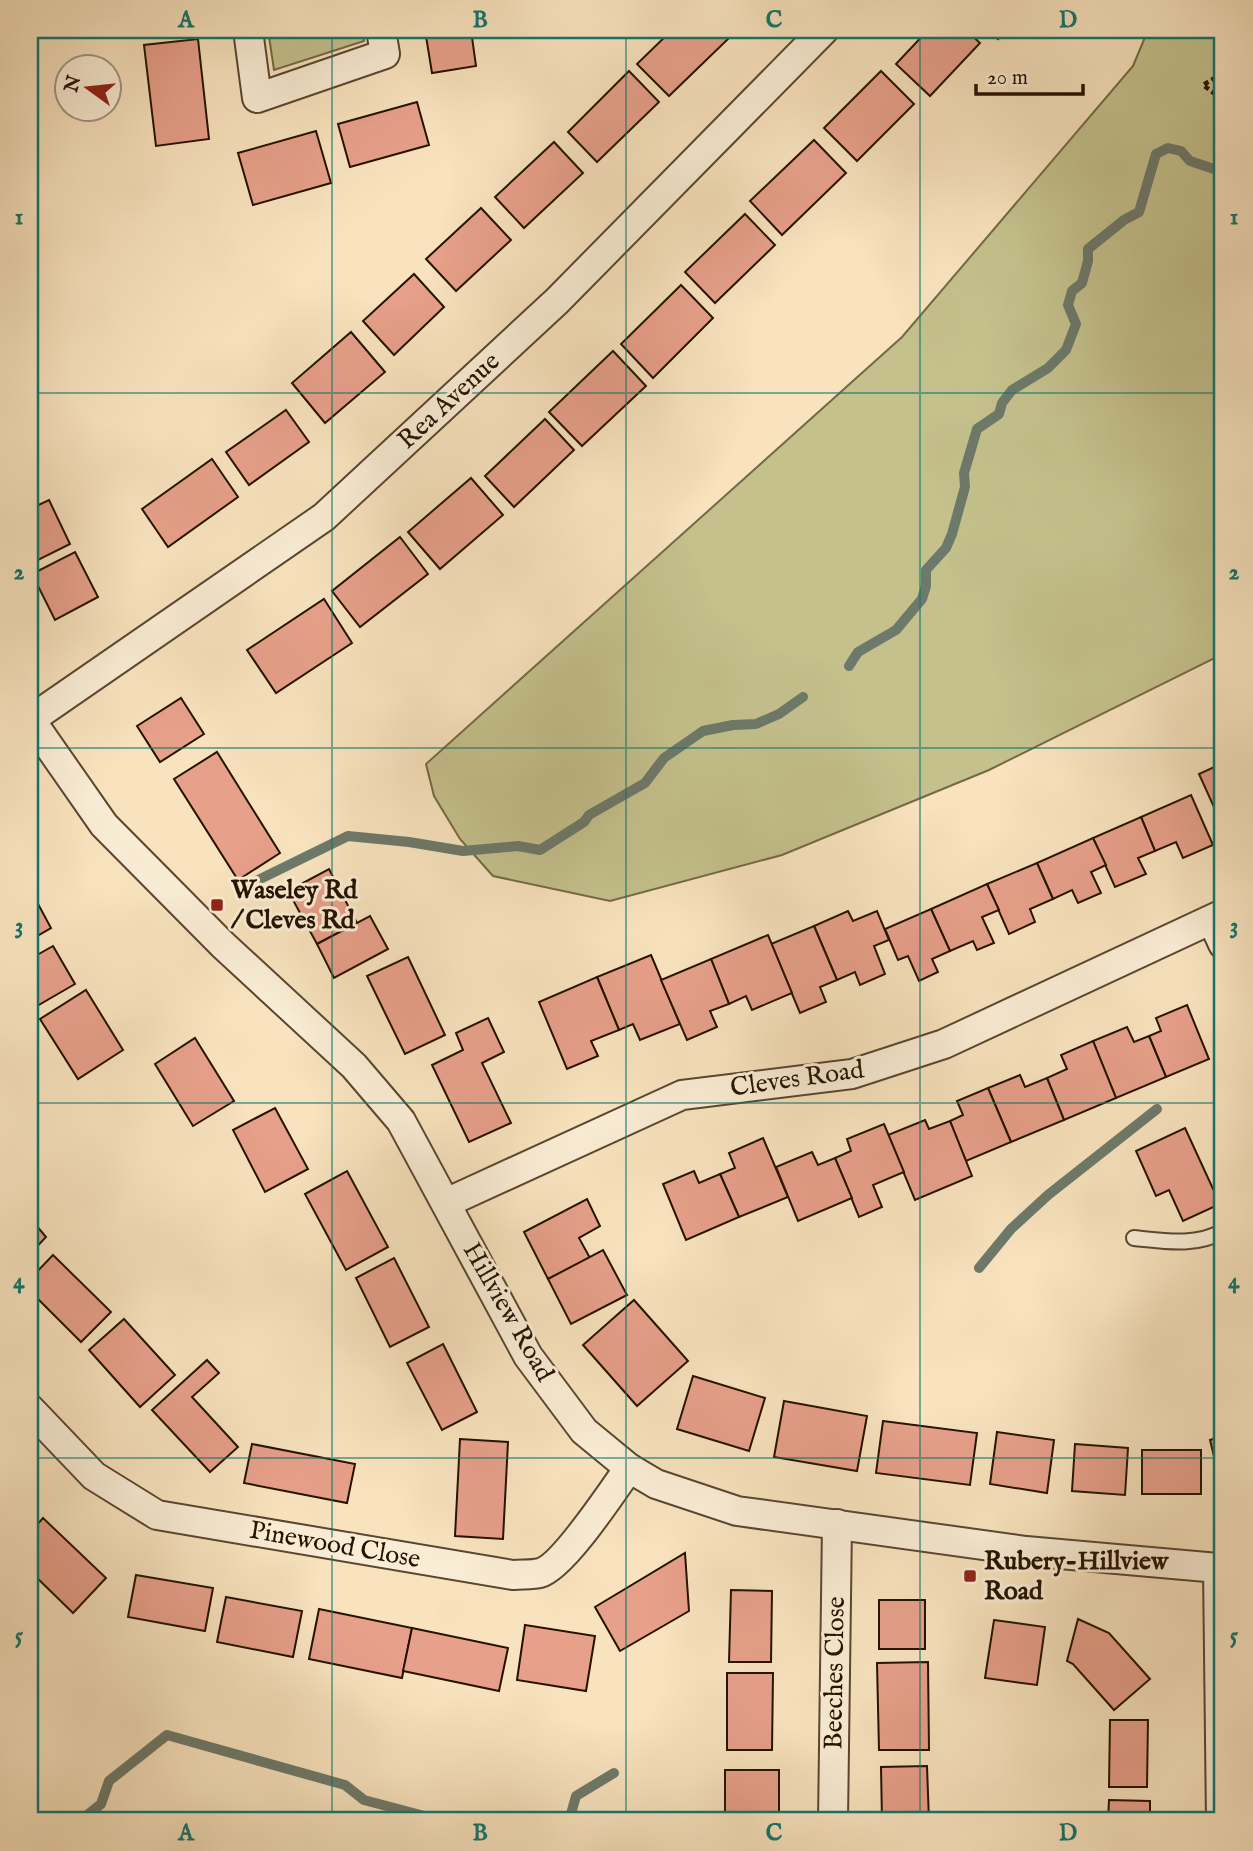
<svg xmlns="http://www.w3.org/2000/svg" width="1253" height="1851" font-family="'IM FELL English',serif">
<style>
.green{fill:#c4c18d;stroke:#746a46;stroke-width:2}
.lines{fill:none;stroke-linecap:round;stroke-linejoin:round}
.stream{stroke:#6d796a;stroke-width:10}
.building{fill:#e7a08a;stroke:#251200;stroke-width:2}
.service-casing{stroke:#5a4630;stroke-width:18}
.minor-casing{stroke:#5a4630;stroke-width:32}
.path{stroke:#251200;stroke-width:4.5;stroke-dasharray:5 3.5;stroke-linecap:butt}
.service{stroke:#faedd5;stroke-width:14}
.minor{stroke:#faedd5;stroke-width:28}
.grid{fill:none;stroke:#0f766e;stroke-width:2;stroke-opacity:0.55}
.poi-dot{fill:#8f2418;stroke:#faedd5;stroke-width:2.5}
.labels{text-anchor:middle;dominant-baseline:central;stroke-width:6;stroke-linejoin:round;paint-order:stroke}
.street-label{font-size:26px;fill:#251200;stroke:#faedd5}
.poi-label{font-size:26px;font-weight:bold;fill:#251200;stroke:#faedd5;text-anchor:start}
.neatline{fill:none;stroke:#0f766e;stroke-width:2.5}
.grid-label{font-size:23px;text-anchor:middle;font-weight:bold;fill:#0f766e}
</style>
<rect width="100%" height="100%" fill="#f8e3be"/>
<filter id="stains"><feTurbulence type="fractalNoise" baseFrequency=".00286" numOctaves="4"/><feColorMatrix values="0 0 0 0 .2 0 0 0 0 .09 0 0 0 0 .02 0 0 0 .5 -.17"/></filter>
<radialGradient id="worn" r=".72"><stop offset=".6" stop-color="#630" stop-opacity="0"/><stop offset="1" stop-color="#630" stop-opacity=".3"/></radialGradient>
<g class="green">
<path d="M268 30H363L364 41 274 70Z"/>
<path d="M1148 30H1223V654L989 770 782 855 610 901 493 876 460 839 434 796 426 764 902 337 1133 66Z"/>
</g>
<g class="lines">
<g class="stream">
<path d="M1223 84 1221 87 1223 94"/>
<path d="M849 666 858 652 896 630 922 599 926 586V570L946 548 952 534 965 487 964 473 977 429 999 414 1002 403 1012 390 1048 368 1066 350 1076 324 1068 305 1072 291 1082 283 1088 261V249L1124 220 1139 212 1156 154 1168 148 1181 151 1190 161 1223 172"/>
<path d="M250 884 348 836 409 842 463 851 518 846 540 850 584 822 589 815 645 783 664 758 703 731 733 725 756 724 779 714 803 697"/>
<path d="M979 1268 1011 1229 1048 1195 1157 1109"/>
<path d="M80 1821 101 1804 109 1781 167 1735 345 1785 364 1800 443 1821"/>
<path d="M569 1821 576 1796 614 1773"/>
</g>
</g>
<g class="building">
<path d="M141 30H187L142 36Z"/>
<path d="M425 30H471L476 66 432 73Z"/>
<path d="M672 30H721L729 38 669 96 637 64Z"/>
<path d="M928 30H966L980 43 930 96 896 64Z"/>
<path d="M988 30H1007L998 39Z"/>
<path d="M198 39 209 139 156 146 144 45Z"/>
<path d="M629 71 659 102 597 162 568 132Z"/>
<path d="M881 71 914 104 857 161 824 128Z"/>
<path d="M417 102 429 145 350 167 338 124Z"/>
<path d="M316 131 331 183 253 205 238 153Z"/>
<path d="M814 140 846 173 782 235 750 201Z"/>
<path d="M554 142 583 173 524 228 495 197Z"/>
<path d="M481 208 511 240 456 291 426 259Z"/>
<path d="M745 214 775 245 715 303 685 272Z"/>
<path d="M414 274 444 307 394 355 363 321Z"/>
<path d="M681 285 713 318 653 378 621 344Z"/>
<path d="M351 332 385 372 325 423 292 383Z"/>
<path d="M613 351 646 386 582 446 549 412Z"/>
<path d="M286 410 309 442 249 485 226 452Z"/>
<path d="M545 419 574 450 514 507 485 476Z"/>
<path d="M212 459 238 497 168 547 142 509Z"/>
<path d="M471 478 503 515 440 569 408 532Z"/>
<path d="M30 479 37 494 30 497Z"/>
<path d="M49 500 70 544 30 564V509Z"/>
<path d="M400 537 428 574 360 627 332 591Z"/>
<path d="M75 552 98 597 55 620 32 574Z"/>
<path d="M324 599 352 643 276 693 247 650Z"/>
<path d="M181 698 204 734 160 762 137 726Z"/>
<path d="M217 752 280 853 238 880 174 779Z"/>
<path d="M1223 763V827L1199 774Z"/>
<path d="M1191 795 1213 845 1183 858 1176 842 1155 851 1141 817Z"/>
<path d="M1141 817 1155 851 1138 858 1146 874 1115 887 1093 838Z"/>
<path d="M1093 838 1106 865 1091 872 1101 893 1078 903 1072 890 1053 899 1037 863Z"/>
<path d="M1037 863 1053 899 1030 909 1035 922 1009 934 987 884Z"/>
<path d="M329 869 357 923 317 944 288 891Z"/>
<path d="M987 884 999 910 982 917 994 943 977 950 973 941 950 951 931 909Z"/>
<path d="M30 889 51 928 30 940Z"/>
<path d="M931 909 950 951 932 959 938 972 919 981 908 956 898 960 885 929Z"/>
<path d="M848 911 853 921 877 911 889 940 874 946 885 974 860 985 855 972 837 980 814 926Z"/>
<path d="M370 916 388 949 334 978 317 944Z"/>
<path d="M814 926 837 980 820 987 826 1002 800 1013 771 944Z"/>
<path d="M768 935 792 993 752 1010 746 996 729 1004 711 959Z"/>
<path d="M53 946 75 984 30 1010V959Z"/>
<path d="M651 955 680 1024 640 1040 633 1024 619 1030 597 977Z"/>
<path d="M408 957 445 1035 405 1054 367 976Z"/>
<path d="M711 959 729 1004 710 1011 717 1027 687 1040 661 980Z"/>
<path d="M597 977 619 1030 591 1041 598 1056 567 1069 539 1002Z"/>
<path d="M86 990 123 1050 78 1079 40 1019Z"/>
<path d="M1187 1005 1209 1059 1166 1077 1149 1036 1161 1031 1156 1018Z"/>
<path d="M488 1018 504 1052 482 1063 511 1123 469 1142 432 1065 463 1050 456 1033Z"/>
<path d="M1127 1027 1134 1042 1149 1036 1166 1077 1116 1098 1093 1041Z"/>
<path d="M195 1038 234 1101 193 1126 155 1064Z"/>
<path d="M1093 1041 1116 1098 1064 1120 1047 1078 1067 1069 1061 1055Z"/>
<path d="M1020 1075 1025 1087 1047 1078 1064 1120 1011 1142 988 1088Z"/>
<path d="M988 1088 1011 1142 966 1161 950 1121 963 1115 957 1101Z"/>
<path d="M275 1108 308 1169 265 1192 233 1130Z"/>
<path d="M925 1120 929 1129 950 1121 972 1176 915 1200 888 1135Z"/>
<path d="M884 1124 904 1172 873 1185 882 1207 859 1217 835 1158 851 1151 847 1139Z"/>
<path d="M1185 1128 1220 1204 1183 1221 1169 1190 1156 1196 1136 1151Z"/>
<path d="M763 1138 788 1197 739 1217 720 1174 735 1168 729 1153Z"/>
<path d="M812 1152 818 1165 835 1158 852 1198 798 1221 776 1167Z"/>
<path d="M347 1171 388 1247 346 1270 305 1194Z"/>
<path d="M694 1171 699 1183 720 1174 739 1217 686 1240 663 1184Z"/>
<path d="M587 1199 600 1226 579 1238 590 1258 548 1279 524 1232Z"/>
<path d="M30 1218 46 1237 30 1254Z"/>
<path d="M603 1250 627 1295 571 1324 548 1279Z"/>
<path d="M53 1255 111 1312 81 1342 30 1291V1279Z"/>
<path d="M394 1258 429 1327 390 1347 356 1278Z"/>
<path d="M634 1300 688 1361 637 1406 583 1345Z"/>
<path d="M124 1319 175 1375 140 1407 89 1350Z"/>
<path d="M443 1344 477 1412 442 1430 407 1363Z"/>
<path d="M207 1360 219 1373 192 1397 238 1447 210 1472 152 1410Z"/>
<path d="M693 1376 765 1398 749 1451 677 1429Z"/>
<path d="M784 1401 867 1416 857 1471 774 1457Z"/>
<path d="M883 1421 977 1433 970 1485 876 1473Z"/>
<path d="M997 1432 1054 1440 1047 1493 990 1484Z"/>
<path d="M1223 1436V1489H1222L1210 1440Z"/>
<path d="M460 1439 508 1442 503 1539 455 1536Z"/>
<path d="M252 1444 355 1464 347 1503 244 1483Z"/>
<path d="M1075 1444 1128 1448 1125 1495 1072 1491Z"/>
<rect x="1142" y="1450" width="59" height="44"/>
<path d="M30 1508 37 1515 30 1523Z"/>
<path d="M43 1518 106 1578 73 1613 30 1571V1533Z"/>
<path d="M685 1553 689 1611 620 1651 595 1607Z"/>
<path d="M136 1575 213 1588 205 1631 128 1617Z"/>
<path d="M731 1590 772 1591 771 1662H729Z"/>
<path d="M226 1597 302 1611 293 1657 217 1642Z"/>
<rect x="879" y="1600" width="46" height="49"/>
<path d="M319 1609 412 1628 402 1678 309 1659Z"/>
<path d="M1078 1619 1109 1633 1150 1679 1114 1710 1073 1664 1067 1661Z"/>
<path d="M994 1620 1045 1627 1037 1685 985 1678Z"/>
<path d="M525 1625 595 1636 586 1691 517 1680Z"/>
<path d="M412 1628 508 1648 499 1691 403 1671Z"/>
<path d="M928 1662 929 1750H879L877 1663Z"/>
<path d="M727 1673H773L772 1750H727Z"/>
<path d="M1110 1720H1148L1147 1787H1109Z"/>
<path d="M927 1766 929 1821H882L881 1767Z"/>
<rect x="725" y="1770" width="54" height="51"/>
<path d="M1109 1800 1150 1801V1821H1108Z"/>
</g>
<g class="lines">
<g class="service-casing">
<path id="service" d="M1134 1238C1164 1241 1196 1247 1223 1231"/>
</g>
<g class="minor-casing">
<g id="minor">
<path d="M248 30 257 98 385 54 381 30"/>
<path d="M30 719 104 825 223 945 354 1066 401 1121 528 1356 584 1431 629 1468 656 1484 737 1511 1026 1551 1218 1568 1223 1566"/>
<path d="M30 720 324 517 557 301 824 30"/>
<path d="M1212 920 1223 944"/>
<path d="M446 1203 682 1095 852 1074 944 1044 1223 914"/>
<path d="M30 1409 94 1476 157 1515 513 1575C521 1574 532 1575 540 1573 563 1567 614 1489 629 1468"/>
<path d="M1218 1568 1221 1821"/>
<path d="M833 1821 837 1524"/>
</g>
</g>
<path class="path" d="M1223 73 1203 85 1223 100"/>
<use href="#service" class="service"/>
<use href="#minor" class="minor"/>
</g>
<path class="grid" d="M332 30V1821M626 30V1821M920 30V1821M30 393H1223M30 748H1223M30 1103H1223M30 1458H1223"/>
<g class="poi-dot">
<rect x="210" y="898" width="14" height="14" rx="3.5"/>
<rect x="963" y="1569" width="14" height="14" rx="3.5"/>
</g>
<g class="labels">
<g class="street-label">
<text transform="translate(449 401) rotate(-43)">Rea Avenue</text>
<text transform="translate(797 1079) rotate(-8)">Cleves Road</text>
<text transform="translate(508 1312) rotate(60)">Hillview Road</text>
<text transform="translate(335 1545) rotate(10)">Pinewood Close</text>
<text transform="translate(835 1673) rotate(-89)">Beeches Close</text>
</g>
<g class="poi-label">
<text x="231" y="890">Waseley Rd<tspan x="231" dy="30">/ Cleves Rd</tspan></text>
<text x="984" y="1561">Rubery-Hillview<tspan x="984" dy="30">Road</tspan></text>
</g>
</g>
<rect width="1253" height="1851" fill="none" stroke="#f8e3be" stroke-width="77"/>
<g transform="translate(88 88) rotate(285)"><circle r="33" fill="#faedd5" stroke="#a59580" stroke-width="2"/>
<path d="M0-5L12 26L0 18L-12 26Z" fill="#8f2418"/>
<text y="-10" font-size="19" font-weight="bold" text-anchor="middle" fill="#251200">N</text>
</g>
<path d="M976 84v10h107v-10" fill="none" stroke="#251200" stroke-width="3.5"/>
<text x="987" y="84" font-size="21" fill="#251200" stroke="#faedd5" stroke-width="5" paint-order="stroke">20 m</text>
<rect x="38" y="38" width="1176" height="1774" class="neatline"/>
<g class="grid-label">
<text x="186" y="27">A</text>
<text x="480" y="27">B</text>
<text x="774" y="27">C</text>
<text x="1068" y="27">D</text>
<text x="19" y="224">1</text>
<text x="1234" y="224">1</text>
<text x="19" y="579">2</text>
<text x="1234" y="579">2</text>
<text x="19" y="933">3</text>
<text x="1234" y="933">3</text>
<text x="19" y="1288">4</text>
<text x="1234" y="1288">4</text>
<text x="19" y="1643">5</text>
<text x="1234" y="1643">5</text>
<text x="186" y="1840">A</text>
<text x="480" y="1840">B</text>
<text x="774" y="1840">C</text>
<text x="1068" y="1840">D</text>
</g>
<rect width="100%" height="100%" filter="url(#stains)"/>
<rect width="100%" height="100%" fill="url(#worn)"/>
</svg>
